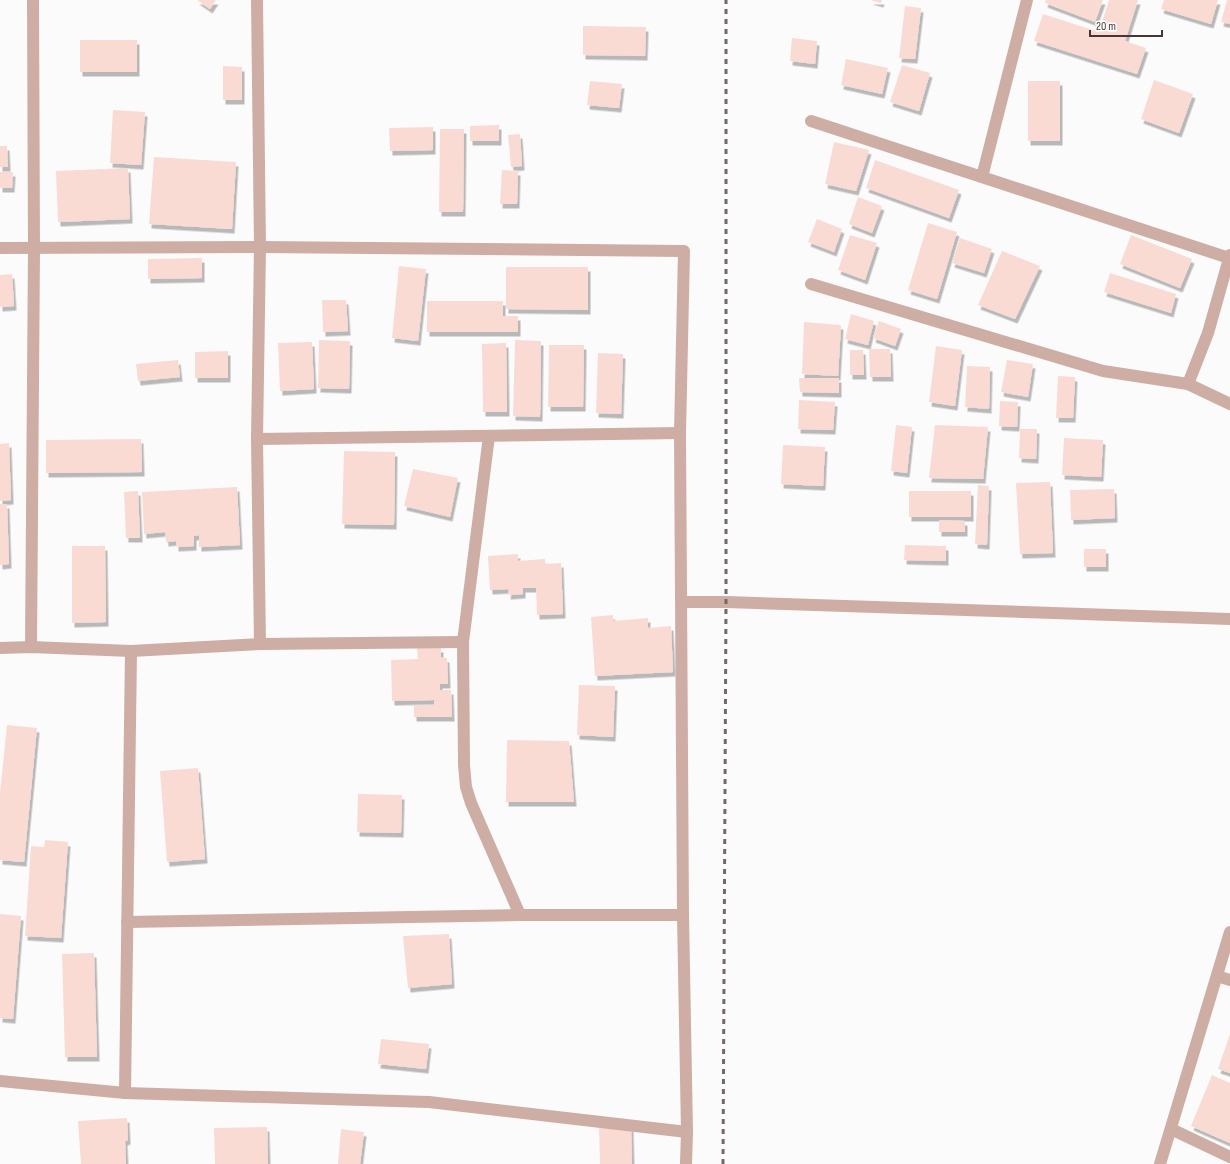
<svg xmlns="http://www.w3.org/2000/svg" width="1230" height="1164" font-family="'Sofia Sans Condensed',sans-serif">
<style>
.building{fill:#f9dbd3;filter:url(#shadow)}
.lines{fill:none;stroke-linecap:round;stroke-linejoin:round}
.street{stroke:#cdada4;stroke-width:12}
.rail{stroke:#736866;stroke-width:3;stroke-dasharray:5 5;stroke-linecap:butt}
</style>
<defs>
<filter id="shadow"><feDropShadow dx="2.5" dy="4.5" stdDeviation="0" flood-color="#0004"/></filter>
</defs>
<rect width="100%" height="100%" fill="#fbfbfb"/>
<g class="building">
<path d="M197 0H216L210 9Z"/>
<path d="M870 0H882L881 3Z"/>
<path d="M1046 0H1103L1095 22 1045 3Z"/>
<path d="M1109 0H1138L1125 41 1146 48 1137 74 1034 41 1043 14 1099 32Z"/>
<path d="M1164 0H1218L1211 24 1161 9Z"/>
<path d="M1227 0H1230V24L1221 22Z"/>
<path d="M905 6 921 8 915 59 899 58Z"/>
<path d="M583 26 646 27 645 56 583 55Z"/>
<path d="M792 38 817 41 815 64 790 61Z"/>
<rect x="80" y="40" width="57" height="32"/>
<path d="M846 59 888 68 882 94 841 85Z"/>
<path d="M902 65 930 73 919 111 890 102Z"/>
<path d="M223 66 242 67V100H223Z"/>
<path d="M1154 80 1193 94 1179 133 1141 119Z"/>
<path d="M590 81 622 84 619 108 587 105Z"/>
<rect x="1028" y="81" width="32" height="60"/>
<path d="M113 110 145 112 141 165 110 163Z"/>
<path d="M499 125V141H470V126Z"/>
<path d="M433 127V150L390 151 389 128Z"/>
<path d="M440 129H464L463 212H439Z"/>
<path d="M520 134 522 166 511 167 508 135Z"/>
<path d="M834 142 869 150 856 191 825 184Z"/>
<path d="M0 146H7L8 167H0Z"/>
<path d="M154 157 236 162 232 229 149 224Z"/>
<path d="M875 160 959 190 949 218 866 188Z"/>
<path d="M128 168 130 219 58 222 56 171Z"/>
<path d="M502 170 518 171 517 204H500Z"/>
<path d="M0 172H13L12 188H0Z"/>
<path d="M858 197 882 206 872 233 849 224Z"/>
<path d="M817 219 842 229 834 252 808 242Z"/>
<path d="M928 223 957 232 937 299 908 290Z"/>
<path d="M850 235 877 243 865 280 838 270Z"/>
<path d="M1131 235 1192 259 1180 288 1120 264Z"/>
<path d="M960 238 992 249 984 273 952 263Z"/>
<path d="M1002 251 1040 266 1015 319 978 305Z"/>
<path d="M202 258V278L148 279V259Z"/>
<path d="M399 266 426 269 418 341 392 338Z"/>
<path d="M506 267H588V310L506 309Z"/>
<path d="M1110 273 1176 294 1171 313 1104 292Z"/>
<path d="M12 274 14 306 0 307V275Z"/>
<path d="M322 300H346L348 331 323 332Z"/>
<path d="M427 301H503V316H518V332H427Z"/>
<path d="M851 314 874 321 868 345 845 339Z"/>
<path d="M879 321 901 329 895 346 873 338Z"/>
<path d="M804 322 841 325 838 376 802 374Z"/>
<path d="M319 340 350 341 349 389 318 388Z"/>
<path d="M515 340 541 341 540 417 513 416Z"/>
<path d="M312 342 314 389 280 391 278 343Z"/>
<path d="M506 343 507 412H483L482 344Z"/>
<path d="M549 345H584L583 407H548Z"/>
<path d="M936 346 962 350 955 406 929 402Z"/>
<path d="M869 349H890L891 377H870Z"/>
<path d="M850 350H863L864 375H850Z"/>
<path d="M228 351V378H195V352Z"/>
<path d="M598 353 623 354 621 414 596 413Z"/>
<path d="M178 360 180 377 138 381 136 364Z"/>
<path d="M1007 360 1033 364 1028 397 1001 392Z"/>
<path d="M967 366 990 367 989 409 965 407Z"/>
<path d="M1058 376 1075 377 1073 418H1056Z"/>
<path d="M799 378H839V393L800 392Z"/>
<path d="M799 400 835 402 833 430 798 429Z"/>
<path d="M1000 401 1018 402 1017 427 999 426Z"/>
<path d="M896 425 912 427 907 473 891 471Z"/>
<path d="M935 425 988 427 983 479 929 478Z"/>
<path d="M1020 429H1037L1036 459 1019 458Z"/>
<path d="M1064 438 1103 440 1101 477 1062 475Z"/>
<path d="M141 439 142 472 46 473V440Z"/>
<path d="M9 443 11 500 0 501V444Z"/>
<path d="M783 445 825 447 823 486 781 484Z"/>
<path d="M344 451 395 452 394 525 342 524Z"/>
<path d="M413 469 458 478 450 517 404 506Z"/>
<path d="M1050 482 1053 553 1020 554 1016 483Z"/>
<path d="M978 485 989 486 987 545 975 544Z"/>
<path d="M237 487 240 545 199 547V535L194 536V546L176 547V541L166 542 165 532 144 534 142 492Z"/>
<path d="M1114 489 1115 518 1071 520 1070 490Z"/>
<path d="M138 491 140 538H126L124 492Z"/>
<rect x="909" y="491" width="62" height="26"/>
<path d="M0 504H7L9 564 0 565Z"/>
<path d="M939 520 965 521V532H939Z"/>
<path d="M905 545 946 546V561L904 560Z"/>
<path d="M72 546H105L106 622 72 623Z"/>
<rect x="1084" y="549" width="22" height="18"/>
<path d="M518 554V561L545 559V564L561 563 563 614 537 615 536 588H523V594L508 595 509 589 490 590 488 556Z"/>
<path d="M613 615V621L648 618V628L671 626 673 672 595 676 591 617Z"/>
<path d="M417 648H441V657L447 658 448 684H440V690H451L452 717H414V705H434V700L392 701 391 660 418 659Z"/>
<path d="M579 685 615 686 613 737 577 735Z"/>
<path d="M7 725 37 728 24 862 0 860V793Z"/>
<path d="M507 740 569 741 574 802H506Z"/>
<path d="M198 768 205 859 167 862 160 771Z"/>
<path d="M358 794 402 795 401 833 357 832Z"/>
<path d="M45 840 68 842 61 938 25 936 31 846 44 847Z"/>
<path d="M0 914 21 916 13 1019 0 1018Z"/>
<path d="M449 934 452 984 408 988 403 936Z"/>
<path d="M94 953 97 1057H65L62 954Z"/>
<path d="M1230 1034V1073L1218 1069Z"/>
<path d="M381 1039 429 1044 426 1069 378 1064Z"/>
<path d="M1212 1075 1230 1083V1143L1191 1126Z"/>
<path d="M127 1118 128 1140 125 1141 126 1164H81L78 1121Z"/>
<path d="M267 1127 268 1164H215L214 1128Z"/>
<path d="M631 1127 632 1164H600L599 1128Z"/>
<path d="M341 1129 364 1132 360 1164H338Z"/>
</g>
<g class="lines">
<g class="street">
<path d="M257 0 260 247 257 439 260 644"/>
<path d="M811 121 1229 258"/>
<path d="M982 177 1027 0"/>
<path d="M0 248 260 247 684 251 680 433 683 915 687 1132 686 1164"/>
<path d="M811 284 1103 371 1188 384 1230 404"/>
<path d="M1188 384 1208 333 1230 255"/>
<path d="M489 436 463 642 464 765 466 787 471 803 520 915"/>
<path d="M257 439 680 433"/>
<path d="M682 602H726L1230 619"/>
<path d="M31 647 34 249 33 0"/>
<path d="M0 648 31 647 131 651 260 644 463 642"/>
<path d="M127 922 520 915H683"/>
<path d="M1217 976 1230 980"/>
<path d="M0 1081 125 1093 429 1102 687 1132"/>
<path d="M125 1093 131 651"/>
<path d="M1171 1129 1230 1157"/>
<path d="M1160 1164 1230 932"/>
</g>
<path class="rail" d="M723 1164 726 602V0"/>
</g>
<path d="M1090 30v6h72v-6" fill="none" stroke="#453633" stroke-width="2"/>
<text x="1096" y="30" font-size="12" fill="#453633" stroke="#ffffff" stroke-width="3" paint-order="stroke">20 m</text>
</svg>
